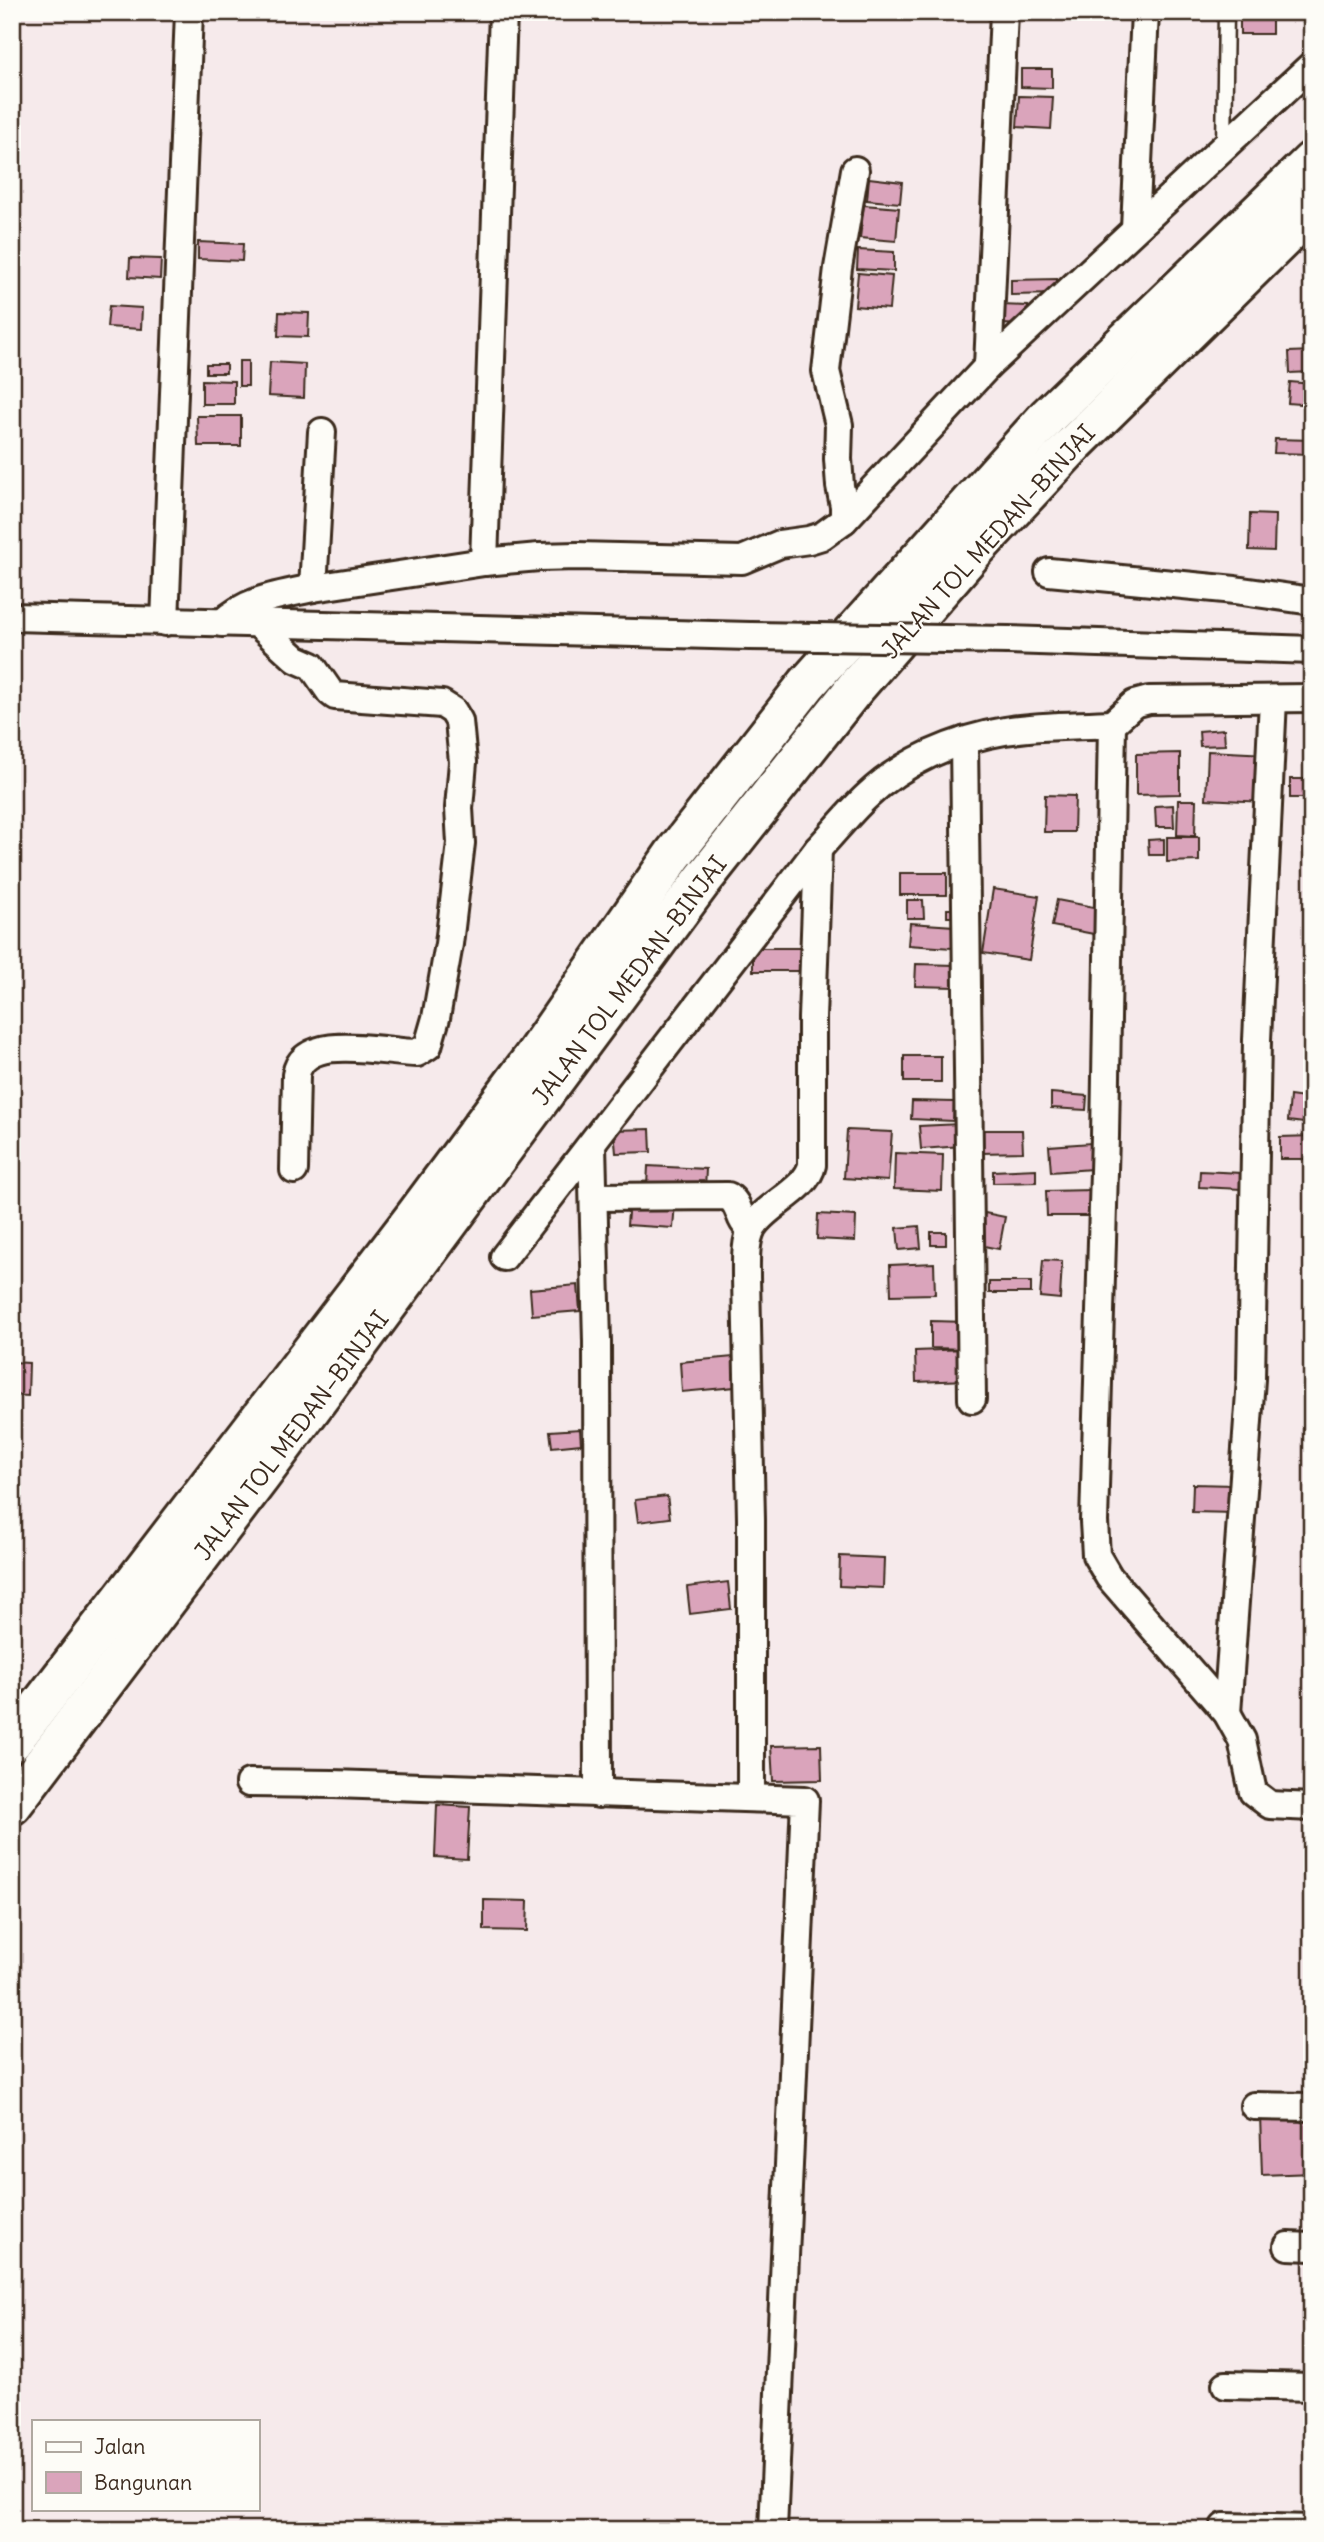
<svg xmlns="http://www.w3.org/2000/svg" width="1324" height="2542" font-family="Delius,sans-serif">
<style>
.building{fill:#daa4bb;stroke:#3b2a1e;stroke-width:2}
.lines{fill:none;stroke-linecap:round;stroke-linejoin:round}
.service-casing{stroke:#3b2a1e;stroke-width:19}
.minor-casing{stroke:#3b2a1e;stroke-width:32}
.motorway-casing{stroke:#3b2a1e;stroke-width:44}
.service{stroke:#fdfcf7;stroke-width:14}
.minor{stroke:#fdfcf7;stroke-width:26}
.motorway{stroke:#fdfcf7;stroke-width:38}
.minor-bridge-casing{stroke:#3b2a1e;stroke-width:32;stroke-linecap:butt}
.minor-bridge{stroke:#fdfcf7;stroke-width:26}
.labels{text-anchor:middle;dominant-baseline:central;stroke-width:5;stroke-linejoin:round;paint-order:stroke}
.street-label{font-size:24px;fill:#3b2a1e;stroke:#fdfcf7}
</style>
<rect width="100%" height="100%" fill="#f6eaeb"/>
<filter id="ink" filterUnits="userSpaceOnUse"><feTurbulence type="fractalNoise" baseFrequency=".0143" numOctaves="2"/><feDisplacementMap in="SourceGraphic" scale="14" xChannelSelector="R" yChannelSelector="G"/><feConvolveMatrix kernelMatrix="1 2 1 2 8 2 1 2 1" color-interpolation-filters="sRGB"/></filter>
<g filter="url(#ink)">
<g class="building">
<rect x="1029" y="12" width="19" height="5"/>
<rect x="1240" y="18" width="32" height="16"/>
<path d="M1021 69H1052V88L1021 87Z"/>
<path d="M1019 96 1053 97 1051 129 1017 127Z"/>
<path d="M869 178 902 182 900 203 867 200Z"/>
<path d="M864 205 899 208 896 241 860 238Z"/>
<path d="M198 242 243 244 242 261 198 259Z"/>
<path d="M858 250 894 252V271L857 269Z"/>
<path d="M130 258 161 259 160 279 129 277Z"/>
<path d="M858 273 892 276 889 309 855 306Z"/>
<path d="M1057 279V294L1011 295V280Z"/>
<path d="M1001 305 1028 306 1027 325 1000 324Z"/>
<path d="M109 306 142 308 141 329 107 327Z"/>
<path d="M279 312 309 313 308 337 278 336Z"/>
<path d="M1312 351V372L1290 373 1289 352Z"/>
<rect x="239" y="361" width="9" height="25"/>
<path d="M270 362 305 364 304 398 268 396Z"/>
<rect x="206" y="364" width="20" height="9"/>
<path d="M202 380 234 381V404H202Z"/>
<path d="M1290 382 1312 384V405L1288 403Z"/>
<path d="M197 416H241V446H198Z"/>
<path d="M1275 439 1312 440V454L1274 453Z"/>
<path d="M1250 514 1275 515 1274 551 1249 550Z"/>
<path d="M1224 729 1225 745 1200 746 1199 731Z"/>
<path d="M1208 751 1267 754 1264 802 1206 799Z"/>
<path d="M1180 753V794L1136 795V754Z"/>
<rect x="1290" y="779" width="22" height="19"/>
<path d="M1045 795 1075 796 1074 832H1044Z"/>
<path d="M1178 800H1196L1195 836 1177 835Z"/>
<path d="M1173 805 1174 827H1156L1155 806Z"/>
<path d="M1167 837H1199V861L1167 862Z"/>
<path d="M1164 839V855H1149L1148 840Z"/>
<rect x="900" y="873" width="47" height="22"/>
<path d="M993 889 1039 896 1029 960 983 953Z"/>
<path d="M907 900H923L924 918H907Z"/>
<path d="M1057 900 1104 909 1099 935 1052 926Z"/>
<rect x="947" y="909" width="12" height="8"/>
<path d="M910 923 954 926 952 948 908 945Z"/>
<rect x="753" y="948" width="48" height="23"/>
<path d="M916 964 956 965 955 987 915 986Z"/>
<rect x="904" y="1056" width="37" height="26"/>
<path d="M1051 1093 1087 1096 1086 1110 1051 1108Z"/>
<path d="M1290 1096 1312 1099V1124L1288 1121Z"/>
<path d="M912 1101 954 1102 953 1121 911 1119Z"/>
<path d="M960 1124 962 1146 921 1149 919 1126Z"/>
<path d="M650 1129 651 1152 616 1153 614 1130Z"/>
<path d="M847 1130 892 1132 888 1181 844 1178Z"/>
<path d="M981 1130H1022L1023 1152 981 1153Z"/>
<path d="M1312 1136V1159H1280V1137Z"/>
<path d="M1091 1143 1092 1169 1051 1172 1049 1146Z"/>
<path d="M895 1153 943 1155 942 1191 894 1189Z"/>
<path d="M648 1166 706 1169 705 1189 647 1186Z"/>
<path d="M1036 1169V1182L993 1183V1171Z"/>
<path d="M1200 1171 1242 1173V1189L1199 1187Z"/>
<path d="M1092 1190 1093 1216H1047L1046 1191Z"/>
<path d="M629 1200 675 1203 673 1228 627 1225Z"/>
<path d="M985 1213 1005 1217 999 1249 979 1245Z"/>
<path d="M818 1214 856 1216 855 1241 817 1239Z"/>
<path d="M919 1226 921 1248 899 1250 897 1228Z"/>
<rect x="931" y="1232" width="15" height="13"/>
<path d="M1043 1260 1062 1261 1060 1299 1040 1297Z"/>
<path d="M934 1263 935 1294 891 1295 890 1265Z"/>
<rect x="989" y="1282" width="42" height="11"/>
<path d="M578 1285 580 1311 532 1315 530 1289Z"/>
<path d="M931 1321 968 1322 967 1349 931 1348Z"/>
<path d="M967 1349 968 1380 916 1382 915 1351Z"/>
<path d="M733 1357 735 1387 682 1392 680 1362Z"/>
<path d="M12 1362 29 1363 28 1396 12 1395Z"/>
<path d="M580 1429 581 1444 552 1447 550 1431Z"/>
<path d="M1193 1484 1235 1485V1513L1192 1512Z"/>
<path d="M667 1496 670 1518 638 1522 635 1500Z"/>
<path d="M840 1556 884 1558 883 1588 839 1586Z"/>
<path d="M728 1582 731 1609 690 1614 687 1587Z"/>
<path d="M821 1745 822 1780 773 1781 771 1746Z"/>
<path d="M437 1805 470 1807 467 1859 435 1857Z"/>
<path d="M484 1900 528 1901 527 1931 484 1930Z"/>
<path d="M1312 2113V2173L1262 2175 1260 2115Z"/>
</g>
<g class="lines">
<g class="service-casing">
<path id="service" d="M1224 146 1226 12"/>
</g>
<g class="minor-casing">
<g id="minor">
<path d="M1135 228 1145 12"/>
<path d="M988 366 1004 12"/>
<path d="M844 520V506L840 486 838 459 839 425 826 371 838 268 855 170"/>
<path d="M484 562 503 12"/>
<path d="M1049 572 1235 590 1312 601"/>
<path d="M313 588 484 562 539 557 577 556 742 560 780 544 809 540 822 536 844 520 988 366 1312 65"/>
<path d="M12 617 750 636"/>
<path d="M165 622 189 12"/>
<path d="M222 623C247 599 280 595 313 588L322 432"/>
<path d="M258 624 296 659 312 666 330 692 335 696 442 704 453 711 459 721 463 762 459 808 461 843 449 944 436 1018 428 1046 417 1053C385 1053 303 1031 296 1075L294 1170"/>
<path d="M1008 640 1312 650"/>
<path d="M1312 698 1149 700 1134 704 1112 724 1105 1136 1094 1522 1096 1555 1109 1577 1227 1713 1242 1740 1253 1792 1270 1805 1312 1807"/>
<path d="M964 741 972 1399"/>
<path d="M592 1144 597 1342 598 1794"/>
<path d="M594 1197 728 1196C742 1205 737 1221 751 1229"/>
<path d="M504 1257 818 849C834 832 849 813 866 797 902 762 955 739 1005 731 1040 725 1077 726 1112 724"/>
<path d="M1227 1713 1251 1379 1257 1040 1273 699"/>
<path d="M249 1783 333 1784 805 1800 773 2530"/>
<path d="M751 1797V1519L746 1277C746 1261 745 1242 752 1228 765 1205 807 1190 812 1165V1018L818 849"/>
<path d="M1254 2106 1312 2107"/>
<path d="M1288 2246 1312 2247"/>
<path d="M1226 2385 1312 2387"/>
<path d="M1224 2527 1312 2529"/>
</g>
</g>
<g class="motorway-casing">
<g id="motorway">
<path d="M12 1742 415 1216 531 1060 673 855 807 684 1048 416 1312 161"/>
<path d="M12 1805 261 1476 702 881 855 688 974 551 1073 445 1312 210"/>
</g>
</g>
<use href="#service" class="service"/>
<use href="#minor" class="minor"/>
<use href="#motorway" class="motorway"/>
<g class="minor-bridge-casing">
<path id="minor-bridge" d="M750 636 1008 640"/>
</g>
<use href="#minor-bridge" class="minor-bridge"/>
</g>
</g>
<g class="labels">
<g class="street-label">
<text transform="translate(988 541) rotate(-48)">JALAN TOL MEDAN–BINJAI</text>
<text transform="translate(629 980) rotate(-53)">JALAN TOL MEDAN–BINJAI</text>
<text transform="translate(291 1435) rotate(-53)">JALAN TOL MEDAN–BINJAI</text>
</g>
</g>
<rect width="1324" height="2542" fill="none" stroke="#fdfcf7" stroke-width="42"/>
<rect x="21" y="21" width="1282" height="2500" fill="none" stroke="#3b2a1e" stroke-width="2.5" filter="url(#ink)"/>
<rect x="32" y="2420" width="228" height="91" fill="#fdfcf7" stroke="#afa8a0" stroke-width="2"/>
<rect x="46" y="2442" width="35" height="10" fill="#fdfcf7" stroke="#afa8a0" stroke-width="2"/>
<text x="94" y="2454" font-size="21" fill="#3b2a1e">Jalan</text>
<rect x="46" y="2472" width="35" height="21" fill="#daa4bb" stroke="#afa8a0" stroke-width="2"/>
<text x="94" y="2490" font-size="21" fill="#3b2a1e">Bangunan</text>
</svg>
